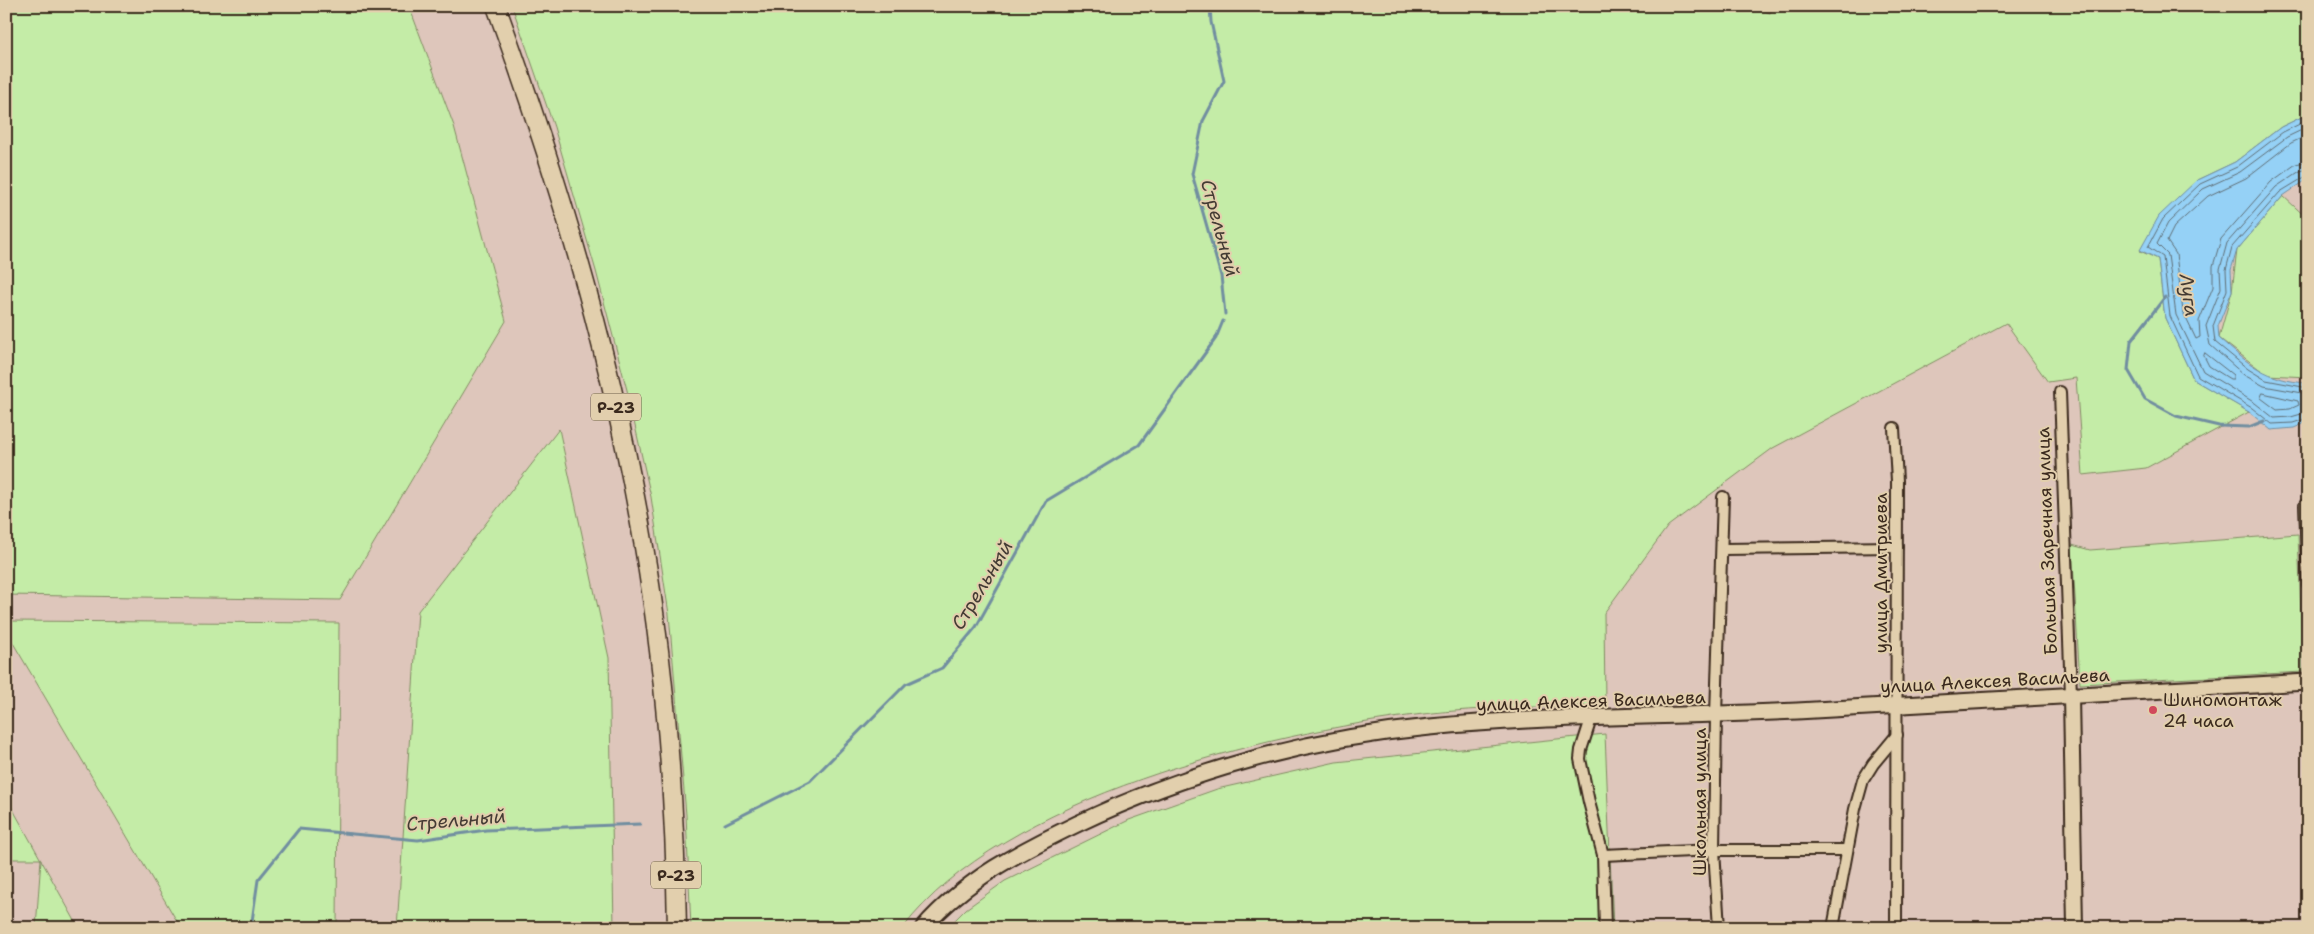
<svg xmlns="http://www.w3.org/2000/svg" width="2314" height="934" font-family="'Shantell Sans',sans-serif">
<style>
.green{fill:#c4eca7;stroke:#808b62}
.water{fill:#95d1f6;stroke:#718ea0}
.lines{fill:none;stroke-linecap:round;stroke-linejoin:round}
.shore{stroke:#5f6d74;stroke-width:1}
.stream{stroke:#718ea0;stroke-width:3}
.street-casing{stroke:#3b2a1e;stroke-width:14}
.secondary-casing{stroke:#3b2a1e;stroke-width:18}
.primary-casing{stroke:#3b2a1e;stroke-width:19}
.highway-casing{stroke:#3b2a1e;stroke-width:21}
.street{stroke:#e2cfad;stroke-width:10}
.secondary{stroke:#e2cfad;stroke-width:14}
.primary{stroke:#e2cfad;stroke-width:15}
.highway{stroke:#e2cfad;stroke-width:18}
.poi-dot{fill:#d1495b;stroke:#e2cfad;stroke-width:2}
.labels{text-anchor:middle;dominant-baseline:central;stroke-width:4;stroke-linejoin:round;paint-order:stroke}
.shield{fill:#e2cfad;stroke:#6d5c49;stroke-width:1}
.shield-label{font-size:16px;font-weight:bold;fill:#3b2a1e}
.street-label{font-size:18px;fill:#3b2a1e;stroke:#e2cfad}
.poi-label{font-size:18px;fill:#3b2a1e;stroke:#e2cfad;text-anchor:start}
.water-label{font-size:19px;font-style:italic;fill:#443b34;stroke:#e2cfad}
</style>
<rect width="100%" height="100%" fill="#dec6bb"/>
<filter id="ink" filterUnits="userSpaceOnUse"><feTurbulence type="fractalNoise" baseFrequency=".02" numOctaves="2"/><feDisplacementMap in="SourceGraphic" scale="10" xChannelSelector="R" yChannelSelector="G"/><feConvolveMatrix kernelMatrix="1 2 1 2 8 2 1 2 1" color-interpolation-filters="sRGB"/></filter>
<g filter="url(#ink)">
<g class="green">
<path d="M6 6H409L454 126 506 321 340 600 6 595Z"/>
<path d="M512 6H1750L1770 13 1775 6H2308V114L2281 127 2235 162 2197 180 2140 251 2158 259 2165 318 2194 380 2249 412 2146 468 2083 475 2076 378 2048 382 2006 323 1773 448 1668 526 1604 613 1605 705C1545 707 1483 707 1423 714 1266 733 1003 797 903 928H691L686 815 669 614 651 497 627 390 596 271 554 127Z"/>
<path d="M2283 196 2308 219V377L2267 375 2219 338 2232 291 2237 250Z"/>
<path d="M559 429 609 658 614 928H397L418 611Z"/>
<path d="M2298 534 2303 672 2080 684 2072 545 2090 550Z"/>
<path d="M6 621 339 623 337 928H181L6 631Z"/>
<path d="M1605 734 1613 928H947L966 909 1005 881 1129 820 1217 789 1336 762Z"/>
<path d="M6 797 79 928H36L41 859H6Z"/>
</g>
<path class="water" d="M2308 114V179L2283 196 2237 250 2231 270 2232 291 2218 326 2219 338C2247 363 2268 381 2308 383V422L2294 428 2271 430 2249 412 2194 380 2165 318 2158 259 2140 250 2159 216 2197 180 2235 162 2281 127Z"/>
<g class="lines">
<g class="shore">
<path d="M2308 120 2283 132 2237 167 2200 184 2163 219 2148 247 2163 257 2170 316 2198 376 2252 408 2272 424 2293 423 2308 418"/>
<path d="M2308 127 2287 137 2240 172 2203 189 2168 223 2157 244 2168 255 2176 315 2203 371 2255 403 2274 418 2291 417 2308 412"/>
<path d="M2308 135 2291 143 2246 178 2208 196 2174 227 2167 241 2176 254 2183 312 2196 339 2200 337 2199 321 2213 287V266L2221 239 2271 182 2296 164 2308 161"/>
<path d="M2308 169 2300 171 2276 187 2227 243 2220 269 2221 288 2206 326 2210 345 2244 375 2264 386 2308 394"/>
<path d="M2308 175 2280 192 2232 247 2226 270 2227 290 2213 326 2215 342 2248 369 2266 380 2308 388"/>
<path d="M2205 353 2233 375V379H2230L2209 366 2204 356Z"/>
<path d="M2263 393 2298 401 2299 405 2290 409 2277 410 2261 398Z"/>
</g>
<g class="stream">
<path d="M1210 6 1211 22 1224 81 1203 121 1192 174 1221 276 1225 314"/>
<path d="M2165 297 2131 341 2128 370 2145 399 2176 416 2219 426 2249 427 2264 421"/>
<path d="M725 824 810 781 906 684 942 668 976 627 1046 501 1139 445 1216 338 1223 321"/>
<path d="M251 928 258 880 299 829 418 840 486 830 640 824"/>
</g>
<g class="street-casing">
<g id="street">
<path d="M2060 392 2071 695"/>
<path d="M1894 428 1897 481 1896 928"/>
<path d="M2305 505 2308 584"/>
<path d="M1723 549 1897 547"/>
<path d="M1592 716 1581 750 1580 759 1589 802 1603 855 1605 928"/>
<path d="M1603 855 1714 850H1847"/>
<path d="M1719 928 1714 850 1716 715 1723 497"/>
<path d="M1833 928 1855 809 1863 780 1873 764 1897 735"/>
</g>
</g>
<g class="secondary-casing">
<path id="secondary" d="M2071 695 2075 928"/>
</g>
<g class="primary-casing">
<path id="primary" d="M923 928C966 879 1019 852 1077 824 1186 772 1309 738 1430 727 1552 715 1674 717 1797 711 1967 702 2137 692 2308 682"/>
</g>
<g class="highway-casing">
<path id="highway" d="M496 6C559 179 612 359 643 541 665 668 675 799 677 928"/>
</g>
<use href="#street" class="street"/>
<use href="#secondary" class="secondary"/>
<use href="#primary" class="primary"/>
<use href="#highway" class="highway"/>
</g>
</g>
<circle class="poi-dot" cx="2153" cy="710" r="5"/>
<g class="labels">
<g class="shield">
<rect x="591" y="393.5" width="50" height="27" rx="4"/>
<rect x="651" y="861.5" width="50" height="27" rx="4"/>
</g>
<g class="shield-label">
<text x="616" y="407">Р-23</text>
<text x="676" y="875">Р-23</text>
</g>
<g class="street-label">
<text transform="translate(2047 541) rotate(-92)">Большая Заречная улица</text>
<text transform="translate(1881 573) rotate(-90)">улица Дмитриева</text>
<text transform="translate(1995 681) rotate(-3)">улица Алексея Васильева</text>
<text transform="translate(1591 701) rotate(-2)">улица Алексея Васильева</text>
<text transform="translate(1700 802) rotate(-90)">Школьная улица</text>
</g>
<g class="poi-label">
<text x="2163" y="700">Шиномонтаж<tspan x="2163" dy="21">24 часа</tspan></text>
</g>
<g class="water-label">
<text transform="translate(1220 228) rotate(75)">Стрельный</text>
<text transform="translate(2189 295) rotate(82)">Луга</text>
<text transform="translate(982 585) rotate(-59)">Стрельный</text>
<text transform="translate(456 820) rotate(-5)">Стрельный</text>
</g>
</g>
<rect width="2314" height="934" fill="none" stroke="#e2cfad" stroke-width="25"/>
<rect x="12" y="12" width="2289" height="909" fill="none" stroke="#3b2a1e" stroke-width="2" filter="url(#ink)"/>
</svg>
